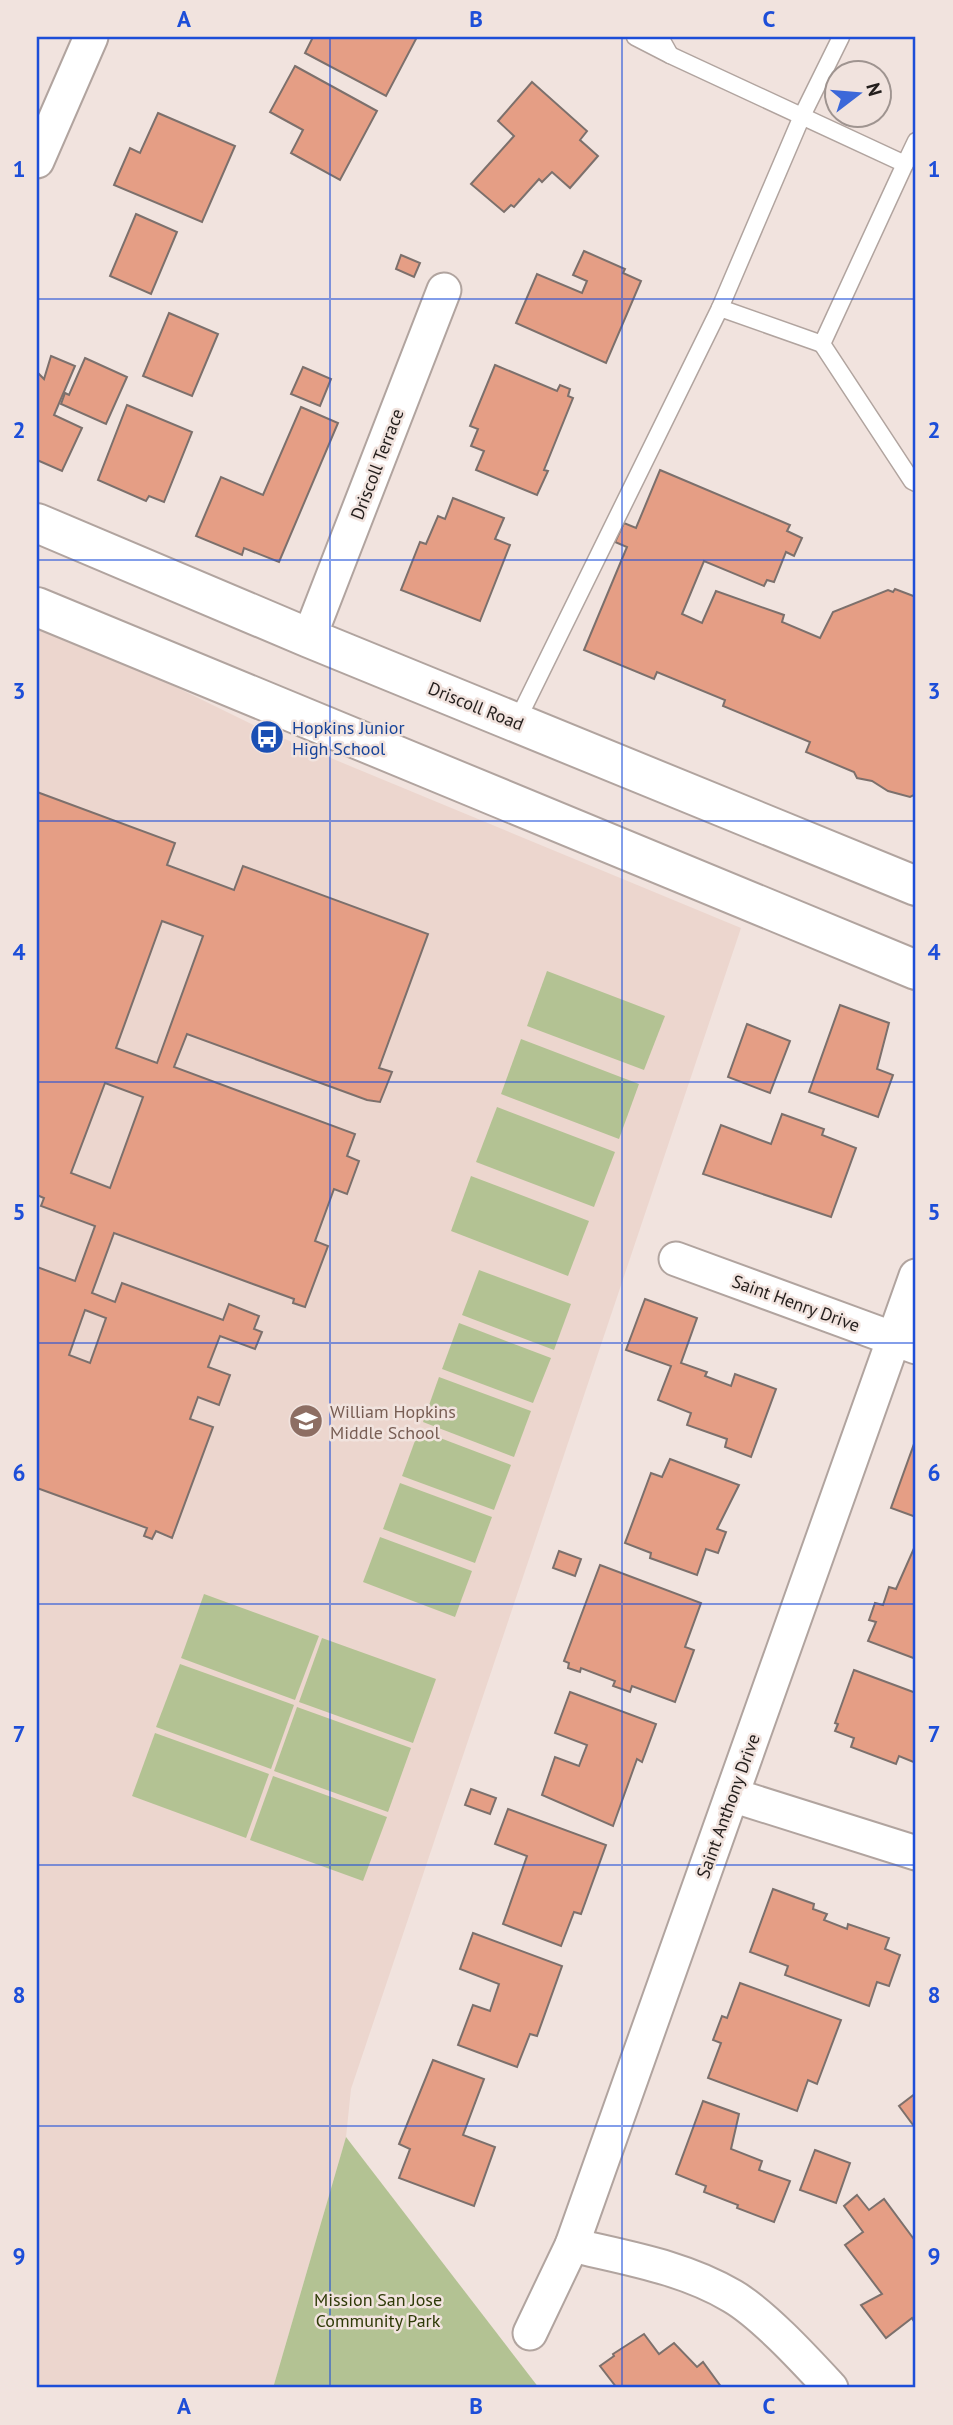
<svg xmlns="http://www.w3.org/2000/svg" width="953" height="2425" font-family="'PT Sans',sans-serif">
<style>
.built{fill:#ecd6ce}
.green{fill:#b3c293}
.building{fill:#e59e85;stroke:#7c706c;stroke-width:2;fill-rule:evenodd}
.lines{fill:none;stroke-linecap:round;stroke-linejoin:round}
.service-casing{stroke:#b1a49f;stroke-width:19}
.minor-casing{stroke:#b1a49f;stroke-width:37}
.tertiary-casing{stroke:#b1a49f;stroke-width:42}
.service{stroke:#fff;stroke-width:16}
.minor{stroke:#fff;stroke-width:33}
.tertiary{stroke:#fff;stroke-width:38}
.grid{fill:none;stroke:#1d4ed8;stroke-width:2;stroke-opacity:0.55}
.labels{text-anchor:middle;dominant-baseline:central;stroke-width:5;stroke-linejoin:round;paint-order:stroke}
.street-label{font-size:18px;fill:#231e1c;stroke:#f1e3de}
.transit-label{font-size:18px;fill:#164399;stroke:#f1e3de;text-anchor:start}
.education-label{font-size:18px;fill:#785e54;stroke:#f1e3de;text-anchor:start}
.park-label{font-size:18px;fill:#2e3a07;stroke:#f1e3de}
.neatline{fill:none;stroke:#1d4ed8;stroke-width:2.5}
.grid-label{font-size:23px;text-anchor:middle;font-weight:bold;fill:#1d4ed8}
</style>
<rect width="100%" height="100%" fill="#f1e3de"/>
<path class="built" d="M37 619 268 732 741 928 351 2089 346 2137 273 2388H37Z"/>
<g class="green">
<path d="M547 971 665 1016 644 1070 527 1026Z"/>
<path d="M521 1039 639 1084 619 1139 501 1094Z"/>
<path d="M497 1107 615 1152 594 1207 476 1162Z"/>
<path d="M471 1176 589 1221 568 1276 451 1231Z"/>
<path d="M479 1270 571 1304 554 1350 462 1315Z"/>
<path d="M459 1323 551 1358 533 1403 442 1369Z"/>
<path d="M439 1377 531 1411 514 1457 423 1422Z"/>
<path d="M419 1430 511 1465 494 1510 402 1476Z"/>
<path d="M400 1483 492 1517 475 1563 383 1529Z"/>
<path d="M380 1537 472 1571 455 1617 363 1582Z"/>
<path d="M204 1594 319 1636 295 1700 181 1658Z"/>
<path d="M322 1638 436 1679 413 1743 299 1702Z"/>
<path d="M180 1664 294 1705 271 1769 156 1727Z"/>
<path d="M297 1707 411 1748 388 1812 274 1771Z"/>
<path d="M155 1733 269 1774 246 1838 132 1796Z"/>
<path d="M273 1776 387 1817 363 1881 250 1840Z"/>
<path d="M346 2137 539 2388H273Z"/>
</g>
<g class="building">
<path d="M313 37H417L386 96 305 53Z"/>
<path d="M295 66 377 111 340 180 291 153 303 130 270 112Z"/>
<path d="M532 82 587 131 580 140 598 156 570 188 552 172 542 182 539 179 514 207 511 205 504 212 471 184 514 136 498 121Z"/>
<path d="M158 113 235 146 202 222 114 185 130 148 140 153Z"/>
<path d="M136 214 177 232 151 294 110 276Z"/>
<path d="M584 251 625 269 623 273 641 281 606 363 516 323 537 274 582 293 587 281 573 275Z"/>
<path d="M401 255 420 263 414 277 396 269Z"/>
<path d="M169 313 218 334 192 396 143 376Z"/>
<path d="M51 356 75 366 54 415 82 428 62 471 37 460V372L44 379Z"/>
<path d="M85 358 127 377 106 424 61 404 65 393 69 395Z"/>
<path d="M495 365 557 391 560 385 570 389 568 396 573 398 544 470 548 471 537 495 476 470 484 451 471 446 478 429 470 426Z"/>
<path d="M303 367 331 379 320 406 291 394Z"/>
<path d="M127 405 192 432 164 502 149 496 146 501 98 480Z"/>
<path d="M301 407 338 423 279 562 244 548 242 555 196 536 221 477 263 495Z"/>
<path d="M660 470 790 525 787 531 802 538 794 556 786 552 774 582 767 580 764 586 704 561 682 614 702 623 716 591 784 615 782 622 820 638 833 612 888 590 893 592 895 589 916 597V794L910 797 888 791 872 781 857 778 854 772 806 752 810 742 723 706 725 700 657 672 654 679 584 650 627 547 615 542 624 523 636 528Z"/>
<path d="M453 498 504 518 495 539 510 545 480 621 401 590 420 542 426 544 438 516 445 519Z"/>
<path d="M37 792 175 843 167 865 234 890 243 866 428 934 379 1068 392 1072 380 1102 367 1100 187 1034 174 1067 355 1134 347 1156 359 1161 347 1194 334 1189 315 1241 328 1246 305 1307 293 1303 294 1299 114 1233 92 1293 115 1302 122 1283 223 1320 229 1304 259 1316 254 1329 262 1332 255 1349 220 1336 208 1367 230 1375 219 1405 198 1397 190 1419 213 1427 172 1538 156 1531 152 1539 144 1536 147 1528 37 1488V1267L75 1281 95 1226 41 1206 44 1198 37 1195ZM162 921 203 936 157 1063 116 1048ZM105 1083 143 1097 110 1188 71 1173ZM85 1310 106 1318 90 1363 69 1355Z"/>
<path d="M840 1005 889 1023 877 1069 893 1075 878 1117 809 1092Z"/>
<path d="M747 1024 790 1041 770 1093 728 1077Z"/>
<path d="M782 1114 824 1129 822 1135 856 1148 831 1217 703 1174 721 1125 771 1144Z"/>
<path d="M645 1299 697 1318 681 1363 707 1372 705 1376 731 1386 735 1374 776 1389 751 1457 725 1447 727 1439 687 1425 691 1413 658 1400 671 1366 626 1350Z"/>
<path d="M914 1444 916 1445V1517L891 1508Z"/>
<path d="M670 1459 739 1485 717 1529 726 1532 718 1553 706 1549 697 1575 650 1558 651 1553 625 1543 651 1473 662 1477Z"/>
<path d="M915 1546 916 1547V1659L868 1641 876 1622 869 1620 875 1603 883 1605 889 1587 896 1589Z"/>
<path d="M559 1551 581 1559 575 1576 553 1568Z"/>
<path d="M600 1565 701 1603 685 1647 694 1650 675 1702 632 1686 630 1692 613 1686 615 1681 581 1668 580 1672 568 1668 569 1663 564 1661Z"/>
<path d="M854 1670 916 1693V1763L899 1756 896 1764 851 1747 854 1738 835 1731 838 1724 835 1723Z"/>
<path d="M570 1692 656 1724 642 1762 637 1759 613 1826 542 1795 555 1757 579 1766 587 1745 555 1733Z"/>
<path d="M471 1789 496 1798 490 1814 465 1805Z"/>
<path d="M508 1809 606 1845 581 1914 574 1912 561 1946 503 1924 527 1856 495 1844Z"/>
<path d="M773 1889 814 1904 813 1909 827 1914 824 1920 847 1929 848 1924 889 1938 885 1949 900 1955 889 1986 877 1982 869 2006 785 1975 788 1966 750 1952Z"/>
<path d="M473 1933 562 1966 537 2036 530 2034 517 2067 458 2045 473 2005 490 2011 499 1984 460 1969Z"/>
<path d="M740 1983 841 2020 817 2084 808 2080 797 2111 708 2078 721 2043 713 2040 722 2016 727 2018Z"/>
<path d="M433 2060 484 2079 463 2135 495 2147 474 2206 399 2178 410 2149 399 2144Z"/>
<path d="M916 2093V2129L899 2106Z"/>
<path d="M703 2101 739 2114 731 2149 762 2161 759 2170 790 2181 774 2222 737 2208 738 2205 704 2192 706 2186 676 2174Z"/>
<path d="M815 2150 850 2163 836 2203 800 2190Z"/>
<path d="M857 2195 869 2210 884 2199 916 2242V2325L912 2318 886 2338 861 2305 882 2294 845 2245 863 2232 844 2206Z"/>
<path d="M644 2334 659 2354 674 2343 697 2367 703 2362 722 2388H617L600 2366 614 2356 613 2354Z"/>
</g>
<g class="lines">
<g class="service-casing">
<g id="service">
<path d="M635 37 670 55 660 37"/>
<path d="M670 55 905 164 822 344 912 481 916 483"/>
<path d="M905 164 916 141"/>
<path d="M720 308 802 116 841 37"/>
<path d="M516 723 720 308 822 344"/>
</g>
</g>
<g class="minor-casing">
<g id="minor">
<path d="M37 161 91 37"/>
<path d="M309 638 444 290"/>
<path d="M676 1259 916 1347"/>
<path d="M732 1795 916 1853"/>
<path d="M572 2245C626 2258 683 2267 732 2296 763 2314 806 2361 831 2388"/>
<path d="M530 2333 572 2245 916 1276"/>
</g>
</g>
<g class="tertiary-casing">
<g id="tertiary">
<path d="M37 523 309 638 916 886"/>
<path d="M37 607 916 970"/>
</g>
</g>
<use href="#service" class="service"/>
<use href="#minor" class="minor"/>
<use href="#tertiary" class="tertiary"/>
</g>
<path class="grid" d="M330 37V2388M622 37V2388M37 299H916M37 560H916M37 821H916M37 1082H916M37 1343H916M37 1604H916M37 1865H916M37 2126H916"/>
<defs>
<g id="bus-disc" transform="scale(1.75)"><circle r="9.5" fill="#1a4fb4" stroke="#f1e3de"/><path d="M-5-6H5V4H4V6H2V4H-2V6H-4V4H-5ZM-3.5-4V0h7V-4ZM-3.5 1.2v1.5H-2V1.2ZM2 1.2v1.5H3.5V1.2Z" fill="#fff"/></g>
<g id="school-disc" transform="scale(1.75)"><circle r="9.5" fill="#8d6e63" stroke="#f1e3de"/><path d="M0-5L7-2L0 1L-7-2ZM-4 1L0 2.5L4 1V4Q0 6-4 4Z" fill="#fff"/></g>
</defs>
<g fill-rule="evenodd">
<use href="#bus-disc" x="267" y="737"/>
<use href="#school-disc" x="306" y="1421"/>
</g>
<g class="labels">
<g class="street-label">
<text transform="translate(377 464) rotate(-69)">Driscoll Terrace</text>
<text transform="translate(476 706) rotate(22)">Driscoll Road</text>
<text transform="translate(796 1303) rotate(20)">Saint Henry Drive</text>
<text transform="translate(728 1806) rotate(-70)">Saint Anthony Drive</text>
</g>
<g class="transit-label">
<text x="292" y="727">Hopkins Junior<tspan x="292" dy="21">High School</tspan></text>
</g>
<g class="education-label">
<text x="330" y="1411">William Hopkins<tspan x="330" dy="21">Middle School</tspan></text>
</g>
<g class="park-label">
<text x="378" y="2299">Mission San Jose<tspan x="378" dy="21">Community Park</tspan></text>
</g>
</g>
<rect width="953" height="2425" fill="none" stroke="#f1e3de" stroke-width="77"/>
<g transform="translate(858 94) rotate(74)"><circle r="33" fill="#f1e3de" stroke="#9f9490" stroke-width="2"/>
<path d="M0-5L12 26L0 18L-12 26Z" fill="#3c68d9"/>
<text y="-10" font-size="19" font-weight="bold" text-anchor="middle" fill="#231e1c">N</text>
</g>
<rect x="38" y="38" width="876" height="2348" class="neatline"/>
<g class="grid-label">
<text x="184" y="27">A</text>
<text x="476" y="27">B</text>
<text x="769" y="27">C</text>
<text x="19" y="177">1</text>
<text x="934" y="177">1</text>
<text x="19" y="438">2</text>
<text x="934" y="438">2</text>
<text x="19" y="699">3</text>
<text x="934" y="699">3</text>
<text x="19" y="960">4</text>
<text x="934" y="960">4</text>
<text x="19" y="1220">5</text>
<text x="934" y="1220">5</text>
<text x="19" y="1481">6</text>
<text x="934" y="1481">6</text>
<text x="19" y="1742">7</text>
<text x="934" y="1742">7</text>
<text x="19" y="2003">8</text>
<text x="934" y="2003">8</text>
<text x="19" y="2264">9</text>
<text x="934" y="2264">9</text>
<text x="184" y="2414">A</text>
<text x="476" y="2414">B</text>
<text x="769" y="2414">C</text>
</g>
</svg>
